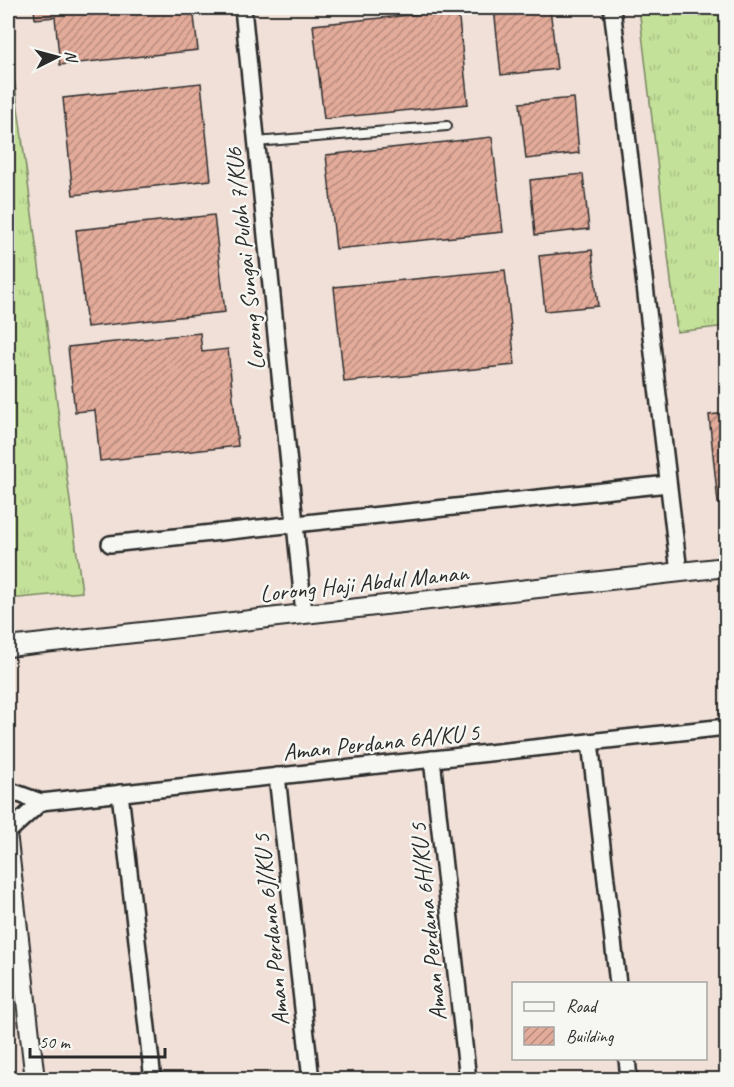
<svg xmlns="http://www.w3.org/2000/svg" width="734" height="1087" font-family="Caveat,sans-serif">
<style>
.grass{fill:url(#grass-tufts);stroke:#788662;stroke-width:1.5}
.building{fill:url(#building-hatch);stroke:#2b2b2b;stroke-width:1.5}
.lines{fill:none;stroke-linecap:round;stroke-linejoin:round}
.service-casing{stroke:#2b2b2b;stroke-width:12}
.minor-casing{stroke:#2b2b2b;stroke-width:20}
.tertiary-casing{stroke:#2b2b2b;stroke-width:22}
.service{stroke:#f6f6f2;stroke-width:8}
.minor{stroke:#f6f6f2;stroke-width:15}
.tertiary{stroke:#f6f6f2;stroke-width:18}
.labels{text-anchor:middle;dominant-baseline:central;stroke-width:5;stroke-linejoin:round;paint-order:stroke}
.street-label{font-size:24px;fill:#2b2b2b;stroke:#f6f6f2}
</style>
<defs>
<pattern id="grass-tufts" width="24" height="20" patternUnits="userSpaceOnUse" patternTransform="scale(1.5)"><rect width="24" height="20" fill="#c4e199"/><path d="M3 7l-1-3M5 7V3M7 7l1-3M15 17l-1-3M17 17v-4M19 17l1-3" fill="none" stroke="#a9c184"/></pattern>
<pattern id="building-hatch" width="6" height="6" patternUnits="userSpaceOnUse" patternTransform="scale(1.5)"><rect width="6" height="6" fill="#e3ab9a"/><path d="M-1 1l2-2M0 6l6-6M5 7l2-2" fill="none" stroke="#b88b7e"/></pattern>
</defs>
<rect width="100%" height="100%" fill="#f0e0d8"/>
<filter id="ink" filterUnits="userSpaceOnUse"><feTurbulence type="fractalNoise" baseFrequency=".0167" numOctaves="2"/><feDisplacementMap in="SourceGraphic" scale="12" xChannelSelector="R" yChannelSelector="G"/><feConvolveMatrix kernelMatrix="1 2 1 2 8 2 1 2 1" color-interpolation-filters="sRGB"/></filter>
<g filter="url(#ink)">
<g class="grass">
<path d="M639 8H726V326L677 332Z"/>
<path d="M8 32 82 592 8 599Z"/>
</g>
<g class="building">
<path d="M34 8H193L198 50 60 65 55 17 35 19Z"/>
<path d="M494 8H550L557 69 501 75Z"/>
<path d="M458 10 468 104 324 119 313 25Z"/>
<path d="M201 83 211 180 73 195 63 98Z"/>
<path d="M574 98 579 153 526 159 520 103Z"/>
<path d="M492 137 503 232 336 249 326 155Z"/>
<path d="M583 174 589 229 535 235 530 180Z"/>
<path d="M214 215 225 312 87 327 76 230Z"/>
<path d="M592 250 598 306 545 311 539 256Z"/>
<path d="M505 270 515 365 344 382 334 287Z"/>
<path d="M200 333 202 352 228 349 238 446 100 461 95 410 75 412 68 347Z"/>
<path d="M726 413V502L718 503 709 415Z"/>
</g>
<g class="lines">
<g class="service-casing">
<path id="service" d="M256 142 447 126"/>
</g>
<g class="minor-casing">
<g id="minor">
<path d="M243 8 304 613"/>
<path d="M612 8 679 572"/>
<path d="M110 544 668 484"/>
<path d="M590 742 618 984"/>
<path d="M432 759 468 1080"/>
<path d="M277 776 311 1080"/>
<path d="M8 790 41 802 726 727"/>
<path d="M120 793 153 1080"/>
<path d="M8 832 41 802"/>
<path d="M627 1058 629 1080"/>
</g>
</g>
<g class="tertiary-casing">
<g id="tertiary">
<path d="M8 647 726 567"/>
<path d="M8 841 35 1080"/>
</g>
</g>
<use href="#service" class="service"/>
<use href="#minor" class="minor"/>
<use href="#tertiary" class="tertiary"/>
</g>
</g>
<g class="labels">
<g class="street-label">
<text transform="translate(245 259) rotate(-96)">Lorong Sungai Puloh 7/KU6</text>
<text transform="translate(364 583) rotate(-6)">Lorong Haji Abdul Manan</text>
<text transform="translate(381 742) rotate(-6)">Aman Perdana 6A/KU 5</text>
<text transform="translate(428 922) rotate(-96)">Aman Perdana 6H/KU 5</text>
<text transform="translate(271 930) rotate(-96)">Aman Perdana 6J/KU 5</text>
</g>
</g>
<rect width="734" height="1087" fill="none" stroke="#f6f6f2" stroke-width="30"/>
<rect x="15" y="15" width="704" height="1057" fill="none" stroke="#2b2b2b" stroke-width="2" filter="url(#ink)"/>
<rect x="512" y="982" width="195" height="78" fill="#f6f6f2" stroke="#a5a5a2" stroke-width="1.5"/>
<rect x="524" y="1002" width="30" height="9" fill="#f6f6f2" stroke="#a5a5a2" stroke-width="1.5"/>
<text x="566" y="1012" font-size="18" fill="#2b2b2b">Road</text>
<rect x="524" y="1027" width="30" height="18" fill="url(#building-hatch)" stroke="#a5a5a2" stroke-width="1.5"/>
<text x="566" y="1042" font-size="18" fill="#2b2b2b">Building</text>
<g transform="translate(57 57) rotate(84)" stroke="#f6f6f2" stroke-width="4.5" paint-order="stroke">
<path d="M0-4.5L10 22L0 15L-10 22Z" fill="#2b2b2b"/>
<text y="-9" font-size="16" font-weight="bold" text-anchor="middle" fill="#2b2b2b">N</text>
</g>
<path d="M30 1048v9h135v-9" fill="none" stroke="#2b2b2b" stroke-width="3"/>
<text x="39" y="1048" font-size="18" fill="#2b2b2b" stroke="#f6f6f2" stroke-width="4.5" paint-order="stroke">50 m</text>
</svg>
